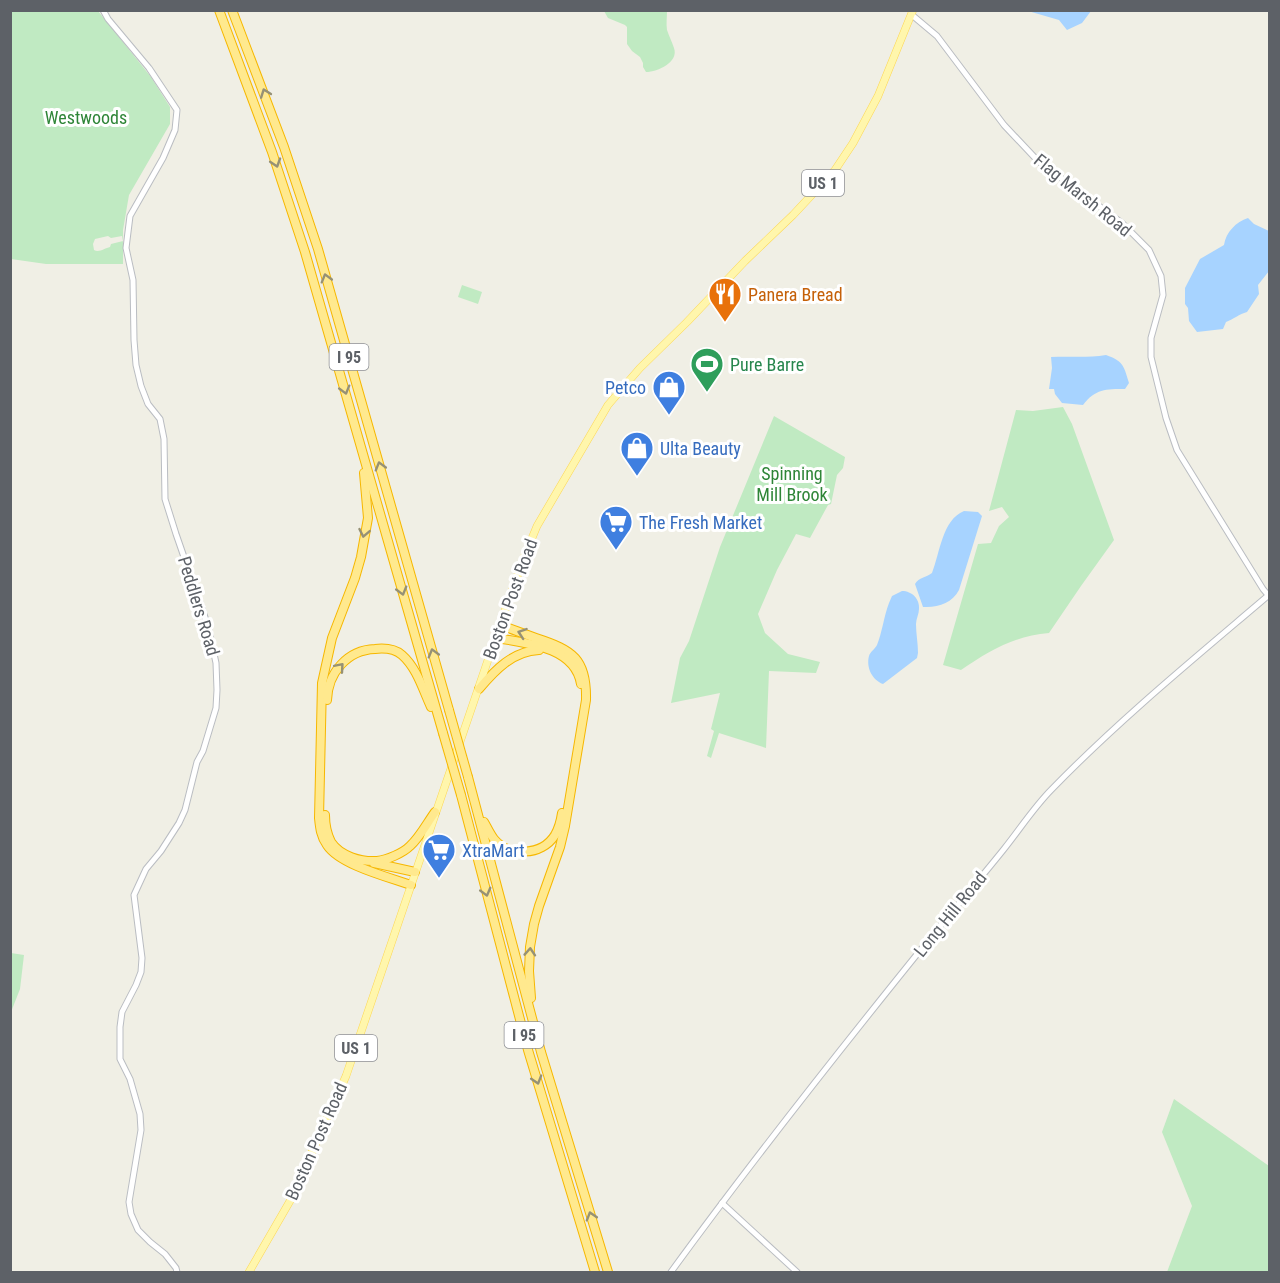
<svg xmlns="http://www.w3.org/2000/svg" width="1280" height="1283" font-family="'Roboto Condensed',sans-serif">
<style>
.green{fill:#c0eac2;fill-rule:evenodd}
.water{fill:#a7d3ff}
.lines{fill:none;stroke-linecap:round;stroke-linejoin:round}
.tertiary-casing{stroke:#babdc2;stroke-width:7}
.primary-casing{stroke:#fdd752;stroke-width:8}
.motorway-casing{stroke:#f6b700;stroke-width:10}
.tertiary{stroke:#fff;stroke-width:5}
.primary{stroke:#fff6ac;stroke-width:7}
.motorway{stroke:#ffe98e;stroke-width:8}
.motorway-bridge-casing{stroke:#f6b700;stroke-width:10;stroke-linecap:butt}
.motorway-bridge{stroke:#ffe98e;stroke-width:8}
.oneway{stroke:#969175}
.labels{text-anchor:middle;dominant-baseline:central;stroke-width:6;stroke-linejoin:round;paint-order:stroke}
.shield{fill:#fff;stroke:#8e9095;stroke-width:1.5}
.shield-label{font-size:16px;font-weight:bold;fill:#5d6167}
.park-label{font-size:18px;fill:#2e8537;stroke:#fff}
.street-label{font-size:18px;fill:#5d6167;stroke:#fff}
.food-label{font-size:18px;fill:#c56008;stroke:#fff;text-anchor:start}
.leisure-label{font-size:18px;fill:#27864d;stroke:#fff;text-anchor:start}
.shop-label{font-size:18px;fill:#366cbe;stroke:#fff;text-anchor:start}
</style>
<rect width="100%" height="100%" fill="#f0efe5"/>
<g class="green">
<path d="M11 10 98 11 151 77 170 107V124L129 195 123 230V264H46L11 259ZM108 236 111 238 122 236 123 241 111 244 110 247C105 248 99 253 94 250L93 244 95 239Z"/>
<path d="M604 11H667C667 17 666 24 667 30 669 36 672 42 674 48 679 62 658 72 646 72L643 67V63L640 57 632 51 627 44V27L625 25 608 18Z"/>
<path d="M462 285 482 292 478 304 458 297Z"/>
<path d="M1063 407 1072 424 1114 540 1081 586 1049 633C1014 636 989 651 961 670L943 665 978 544 991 543 999 526 1009 517 1002 507 989 511 1016 410 1033 411Z"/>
<path d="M774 416 845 457 843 468 837 475 831 504 828 505 810 538 796 534 777 570 758 614 765 633 788 654 820 662 816 673 769 671 766 748 719 733 711 758 707 756 714 731 711 729 720 693 671 703 680 658 689 641 720 547Z"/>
<path d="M11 953 24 955 20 989 11 1012Z"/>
<path d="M1174 1099 1269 1166V1272H1167L1192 1206 1162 1132Z"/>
</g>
<g class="water">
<path d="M1028 11H1091L1082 23 1067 30 1059 20Z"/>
<path d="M1248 218 1254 224 1269 231V271L1258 285 1259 294 1247 312C1239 314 1234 319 1226 322L1223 329 1197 332 1189 321 1188 308 1185 304V288L1200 259 1224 245C1226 232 1236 222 1248 218Z"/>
<path d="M1106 355C1124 361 1124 367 1129 383L1125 389C1106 389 1095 389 1083 405L1062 403 1055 394 1054 389H1049L1052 368 1051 357C1070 356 1088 358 1106 355Z"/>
<path d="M964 511 978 512 982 516 959 590C952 603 938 608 923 607L915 584C919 577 926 578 932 573 940 553 942 520 964 511Z"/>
<path d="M902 591C912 591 920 599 919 609 919 614 916 619 916 624 916 634 918 643 918 653L917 658 883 684C872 680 866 667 869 656 870 652 875 649 877 645 882 633 884 616 889 603L892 596Z"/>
</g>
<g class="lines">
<g class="tertiary-casing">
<g id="tertiary">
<path d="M103 10 108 19 149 68 177 110 175 130 163 158 130 216 126 248 133 280 134 340 136 365 141 386 148 404 160 419 164 439 165 499 176 534 208 626 216 663 217 690 216 708 203 751 197 762 185 810 179 823 161 851 146 869 134 895 142 958 141 972 136 985 122 1012 120 1027V1059L130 1079 140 1114 141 1130 129 1202 131 1214 138 1230 150 1242 165 1254 176 1268 177 1272"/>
<path d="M912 15 937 36 1004 125 1038 161 1122 223 1149 250 1161 276 1163 295 1151 338V357L1166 418 1177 450 1263 589 1268 595"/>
<path d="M722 1203 797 1272"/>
<path d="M671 1272C754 1158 842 1047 931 937 955 908 980 879 1004 849 1020 829 1034 807 1052 789 1120 719 1196 657 1270 594"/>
</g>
</g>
<g class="primary-casing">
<path id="primary" d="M249 1272 290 1201 346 1076 503 616 523 560 537 526 608 405 640 368 687 322 745 261 793 215 835 170 853 143 878 96 913 10"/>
</g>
<g class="motorway-casing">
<g id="motorway">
<path d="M219 10 272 152 305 252 443 733"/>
<path d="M232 10 284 147 318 249 449 710"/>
<path d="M364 473 368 518 361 557 355 578 332 638 322 683 319 818C320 828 321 837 327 845 340 865 388 877 411 885"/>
<path d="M500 625C512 629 524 634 536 638 573 650 587 659 586 700L565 826 560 847 539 906 534 924 530 947 529 971 531 998"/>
<path d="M496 638C527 643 575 647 581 684"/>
<path d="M479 689C495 670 513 651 539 650"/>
<path d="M327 700C328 673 347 650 375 649 384 648 395 649 402 655 417 668 423 690 431 707"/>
<path d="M468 777 541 1052 608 1272"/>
<path d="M461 795 528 1050 595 1272"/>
<path d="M325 815C325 824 327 834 331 842 340 856 361 862 377 861 387 860 403 853 410 846 420 837 427 823 435 812"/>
<path d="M484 822C487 827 490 834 494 839 509 857 542 856 555 835 559 828 561 820 562 813"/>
<path d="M374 863 415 872"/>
</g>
</g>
<use href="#tertiary" class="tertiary"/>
<use href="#primary" class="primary"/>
<use href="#motorway" class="motorway"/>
<g class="motorway-bridge-casing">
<g id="motorway-bridge">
<path d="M449 710 468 777"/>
<path d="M443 733 461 795"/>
</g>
</g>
<use href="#motorway-bridge" class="motorway-bridge"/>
</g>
<defs><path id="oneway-chevron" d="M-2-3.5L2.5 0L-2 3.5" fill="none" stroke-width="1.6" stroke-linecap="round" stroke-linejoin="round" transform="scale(1.5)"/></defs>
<g class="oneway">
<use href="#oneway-chevron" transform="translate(265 93) rotate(-110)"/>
<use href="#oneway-chevron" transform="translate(276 163) rotate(72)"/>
<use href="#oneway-chevron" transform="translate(326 278) rotate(-106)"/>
<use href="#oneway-chevron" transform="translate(345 390) rotate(74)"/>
<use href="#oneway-chevron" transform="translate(380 466) rotate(-106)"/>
<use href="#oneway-chevron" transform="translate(364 533) rotate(101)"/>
<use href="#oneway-chevron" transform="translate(402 591) rotate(74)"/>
<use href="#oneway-chevron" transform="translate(522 633) rotate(-161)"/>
<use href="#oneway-chevron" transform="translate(433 653) rotate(-106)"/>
<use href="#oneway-chevron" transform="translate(340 667) rotate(-49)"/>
<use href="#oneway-chevron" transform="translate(486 892) rotate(75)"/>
<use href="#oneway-chevron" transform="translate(530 952) rotate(-86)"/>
<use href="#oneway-chevron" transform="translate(537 1080) rotate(73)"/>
<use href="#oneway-chevron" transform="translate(591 1216) rotate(-107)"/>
</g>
<defs>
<g id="restaurant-pin" transform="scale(1.725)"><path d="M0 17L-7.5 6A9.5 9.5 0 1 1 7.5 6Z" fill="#e8710a" stroke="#fff"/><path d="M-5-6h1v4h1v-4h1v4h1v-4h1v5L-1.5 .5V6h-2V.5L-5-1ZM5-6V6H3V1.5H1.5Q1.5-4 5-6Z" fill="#fff"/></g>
<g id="stadium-pin" transform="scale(1.725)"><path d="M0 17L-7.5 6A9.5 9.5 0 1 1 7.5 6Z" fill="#2e9e5b" stroke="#fff"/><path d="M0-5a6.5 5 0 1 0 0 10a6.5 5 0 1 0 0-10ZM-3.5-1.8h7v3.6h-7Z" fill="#fff"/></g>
<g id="shop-pin" transform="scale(1.725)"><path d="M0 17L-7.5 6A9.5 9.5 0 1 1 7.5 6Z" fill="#3f7fe0" stroke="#fff"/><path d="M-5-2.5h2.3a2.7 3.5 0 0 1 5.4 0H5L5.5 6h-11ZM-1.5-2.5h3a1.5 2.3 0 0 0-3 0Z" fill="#fff"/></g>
<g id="supermarket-pin" transform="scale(1.725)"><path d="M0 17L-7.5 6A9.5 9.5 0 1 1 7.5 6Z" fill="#3f7fe0" stroke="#fff"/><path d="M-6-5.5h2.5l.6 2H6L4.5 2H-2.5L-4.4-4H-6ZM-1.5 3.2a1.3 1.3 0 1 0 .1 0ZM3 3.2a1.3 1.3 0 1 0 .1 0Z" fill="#fff"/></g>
</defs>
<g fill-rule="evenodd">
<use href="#restaurant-pin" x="725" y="294"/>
<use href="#stadium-pin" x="707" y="364"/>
<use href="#shop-pin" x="669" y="387"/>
<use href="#shop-pin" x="637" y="448"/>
<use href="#supermarket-pin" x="616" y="522"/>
<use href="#supermarket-pin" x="439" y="850"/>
</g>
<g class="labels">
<g class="shield">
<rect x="802" y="170" width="42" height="26" rx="4.5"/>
<rect x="329.5" y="344" width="39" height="26" rx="4.5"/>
<rect x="504.5" y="1022" width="39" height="26" rx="4.5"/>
<rect x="335" y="1035" width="42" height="26" rx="4.5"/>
</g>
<g class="shield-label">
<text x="823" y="183">US 1</text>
<text x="349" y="357">I 95</text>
<text x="524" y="1035">I 95</text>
<text x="356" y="1048">US 1</text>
</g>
<g class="park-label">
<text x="86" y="117">Westwoods</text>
<text x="792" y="473">Spinning<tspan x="792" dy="21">Mill Brook</tspan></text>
</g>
<g class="street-label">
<text transform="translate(1083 195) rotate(39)">Flag Marsh Road</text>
<text transform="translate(510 599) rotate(-70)">Boston Post Road</text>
<text transform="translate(199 606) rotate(73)">Peddlers Road</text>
<text transform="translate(950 914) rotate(-51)">Long Hill Road</text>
<text transform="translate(316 1141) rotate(-66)">Boston Post Road</text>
</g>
<g class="food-label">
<text x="748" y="294">Panera Bread</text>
</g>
<g class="leisure-label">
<text x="730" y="364">Pure Barre</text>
</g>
<g class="shop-label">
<text x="646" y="387" text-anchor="end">Petco</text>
<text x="660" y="448">Ulta Beauty</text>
<text x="639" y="522">The Fresh Market</text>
<text x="462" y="850">XtraMart</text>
</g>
</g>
<rect width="1280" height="1283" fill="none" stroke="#5d6167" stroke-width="24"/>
</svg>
